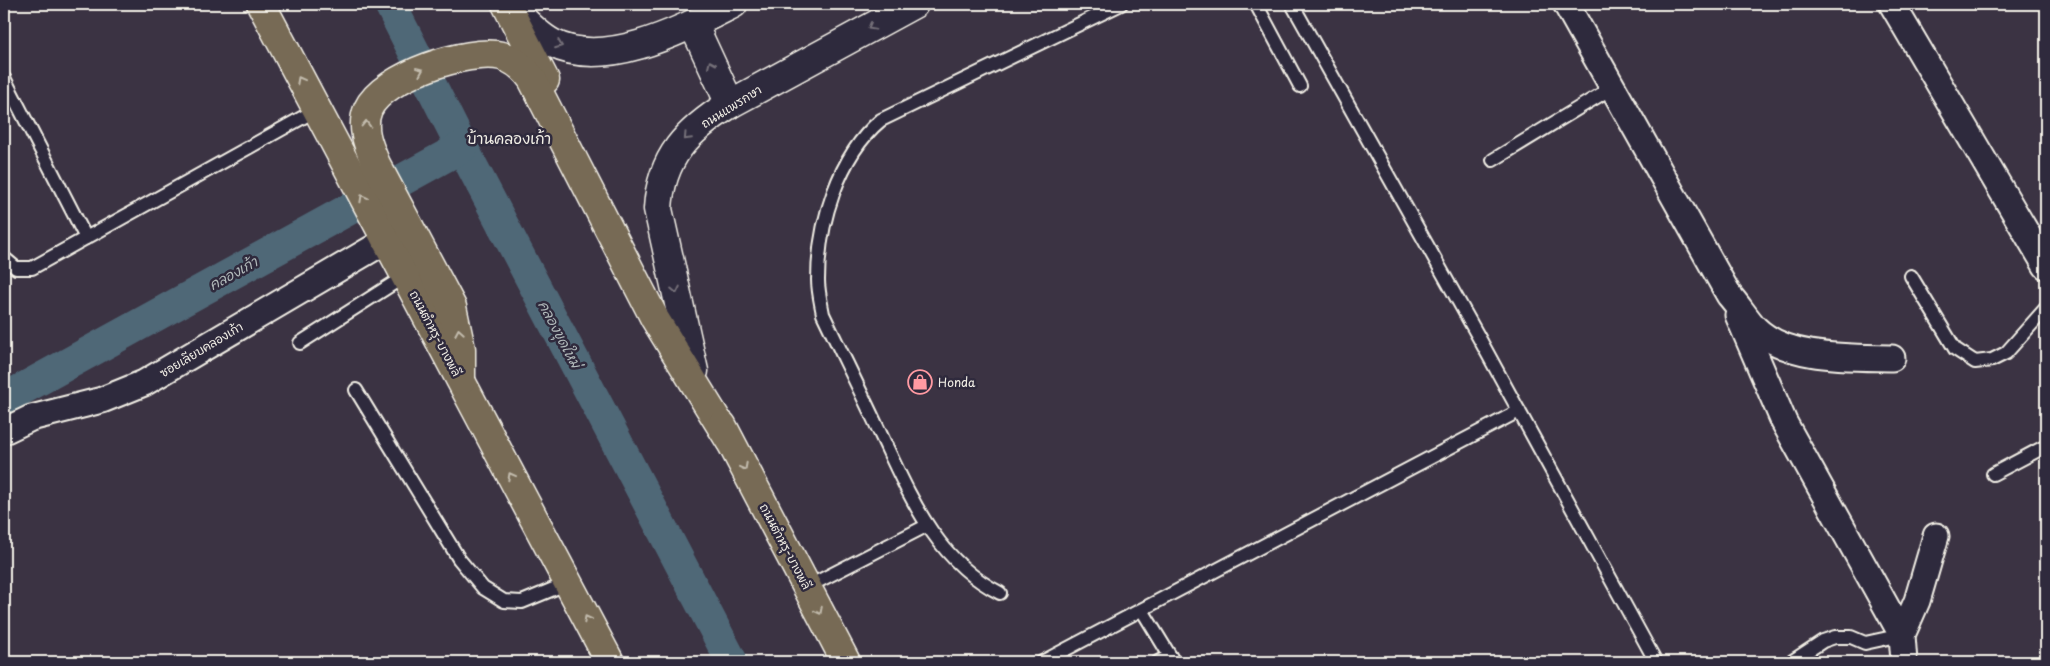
<svg xmlns="http://www.w3.org/2000/svg" width="2050" height="666" font-family="'Playpen Sans','Playpen Sans Thai',sans-serif">
<style>
.lines{fill:none;stroke-linecap:round;stroke-linejoin:round}
.canal{stroke:#4f6877;stroke-width:32}
.service-casing{stroke:#f4f1e8;stroke-width:16}
.minor-casing{stroke:#f4f1e8;stroke-width:29}
.secondary-casing{stroke:#f4f1e8;stroke-width:31}
.primary-casing{stroke:#f4f1e8;stroke-width:31}
.service{stroke:#2f2a3d;stroke-width:12}
.minor{stroke:#2f2a3d;stroke-width:25}
.secondary{stroke:#2f2a3d;stroke-width:28}
.primary{stroke:#776a54;stroke-width:28}
.oneway{stroke:#747079}
.oneway2{stroke:#c2bbad}
.labels{text-anchor:middle;dominant-baseline:central;stroke-width:5;stroke-linejoin:round;paint-order:stroke}
.street-label{font-size:12px;fill:#f4f1e8;stroke:#2f2a3d}
.poi-label{font-size:12px;fill:#f4f1e8;stroke:#2f2a3d;text-anchor:start}
.water-label{font-size:14px;font-style:italic;fill:#b2babb;stroke:#2f2a3d}
.quarter-label{font-size:15px;fill:#f4f1e8;stroke:#2f2a3d}
</style>
<rect width="100%" height="100%" fill="#3b3343"/>
<filter id="ink" filterUnits="userSpaceOnUse"><feTurbulence type="fractalNoise" baseFrequency=".02" numOctaves="2"/><feDisplacementMap in="SourceGraphic" scale="10" xChannelSelector="R" yChannelSelector="G"/><feConvolveMatrix kernelMatrix="1 2 1 2 8 2 1 2 1" color-interpolation-filters="sRGB"/></filter>
<g filter="url(#ink)">
<g class="lines">
<g class="canal">
<path d="M390 4 462 147 732 662"/>
<path d="M4 399 462 147"/>
</g>
<g class="service-casing">
<g id="service">
<path d="M1256 4 1300 86"/>
<path d="M1292 4 1478 336 1656 662"/>
<path d="M4 78 86 238"/>
<path d="M1493 160 1613 87"/>
<path d="M4 258 16 268H32L316 110"/>
<path d="M1911 276 1955 349 1975 362 1992 360 2006 353 2046 308"/>
<path d="M300 343 405 276"/>
<path d="M356 390 459 559 483 588 504 601 522 602 568 583"/>
<path d="M1993 474 2046 446"/>
<path d="M807 587 926 526"/>
<path d="M1000 593C936 561 910 496 881 435 862 394 842 354 823 314 821 303 818 291 818 280 818 225 838 156 881 120L1121 4"/>
<path d="M1142 610 1170 656"/>
<path d="M1042 662 1519 411"/>
<path d="M1158 662 1170 656 1174 662"/>
<path d="M1791 662 1823 641 1835 637H1851L1865 643 1902 635"/>
</g>
</g>
<g class="minor-casing">
<g id="minor">
<path d="M1566 4 1729 295C1738 305 1746 318 1755 328 1787 360 1850 357 1892 358"/>
<path d="M1892 4 2046 266"/>
<path d="M1738 315 1784 422 1902 635"/>
<path d="M4 431 31 418 102 400 144 383 387 240"/>
<path d="M1904 662 1902 635 1917 601 1936 536"/>
</g>
</g>
<g class="secondary-casing">
<g id="secondary">
<path d="M509 5C522 18 535 34 552 43 606 71 685 28 733 4"/>
<path d="M693 24 730 104"/>
<path d="M694 371 658 209C661 157 687 131 730 104L914 4"/>
</g>
</g>
<g class="primary-casing">
<g id="primary">
<path d="M261 4 610 662"/>
<path d="M506 4 545 80"/>
<path d="M461 380V349L452 307 376 164C369 147 360 128 368 109 383 76 468 48 502 56 515 60 524 68 532 79L655 319 730 441"/>
<path d="M722 425 846 662"/>
</g>
</g>
<use href="#service" class="service"/>
<use href="#minor" class="minor"/>
<use href="#secondary" class="secondary"/>
<use href="#primary" class="primary"/>
</g>
<defs><path id="oneway-chevron" d="M-2-3.5L2.5 0L-2 3.5" fill="none" stroke-width="1.6" stroke-linecap="round" stroke-linejoin="round" transform="scale(1.25)"/></defs>
<g class="oneway">
<use href="#oneway-chevron" transform="translate(871 27) rotate(151)"/>
<use href="#oneway-chevron" transform="translate(559 45) rotate(21)"/>
<use href="#oneway-chevron" transform="translate(711 64) rotate(-114)"/>
<use href="#oneway-chevron" transform="translate(687 137) rotate(133)"/>
<use href="#oneway-chevron" transform="translate(676 290) rotate(78)"/>
</g>
<g class="oneway2">
<use href="#oneway-chevron" transform="translate(420 71) rotate(-23)"/>
<use href="#oneway-chevron" transform="translate(300 80) rotate(-118)"/>
<use href="#oneway-chevron" transform="translate(366 124) rotate(-89)"/>
<use href="#oneway-chevron" transform="translate(363 198) rotate(-119)"/>
<use href="#oneway-chevron" transform="translate(459 332) rotate(-100)"/>
<use href="#oneway-chevron" transform="translate(744 467) rotate(62)"/>
<use href="#oneway-chevron" transform="translate(511 476) rotate(-118)"/>
<use href="#oneway-chevron" transform="translate(819 611) rotate(63)"/>
<use href="#oneway-chevron" transform="translate(587 619) rotate(-118)"/>
</g>
</g>
<defs>
<g id="shop-ring" transform="scale(1.25)"><circle r="9.5" fill="#2f2a3d" stroke="#ff9aa2" stroke-width="1.5"/><path d="M-5-2.5h2.3a2.7 3.5 0 0 1 5.4 0H5L5.5 6h-11ZM-1.5-2.5h3a1.5 2.3 0 0 0-3 0Z" fill="#ff9aa2"/></g>
</defs>
<g fill-rule="evenodd">
<use href="#shop-ring" x="920" y="382"/>
</g>
<g class="labels">
<g class="street-label">
<text transform="translate(731 106) rotate(-32)">ถนนแพรกษา</text>
<text transform="translate(436 333) rotate(62)">ถนนตำหรุ-บางพลี</text>
<text transform="translate(201 349) rotate(-31)">ซอยเลียบคลองเก้า</text>
<text transform="translate(786 546) rotate(62)">ถนนตำหรุ-บางพลี</text>
</g>
<g class="poi-label">
<text x="938" y="382">Honda</text>
</g>
<g class="water-label">
<text transform="translate(233 273) rotate(-29)">คลองเก้า</text>
<text transform="translate(560 334) rotate(62)">คลองขุดใหม่</text>
</g>
<g class="quarter-label">
<text x="509" y="137">บ้านคลองเก้า</text>
</g>
</g>
<rect width="2050" height="666" fill="none" stroke="#2f2a3d" stroke-width="20"/>
<rect x="10" y="10" width="2030" height="646" fill="none" stroke="#f4f1e8" stroke-width="2" filter="url(#ink)"/>
</svg>
